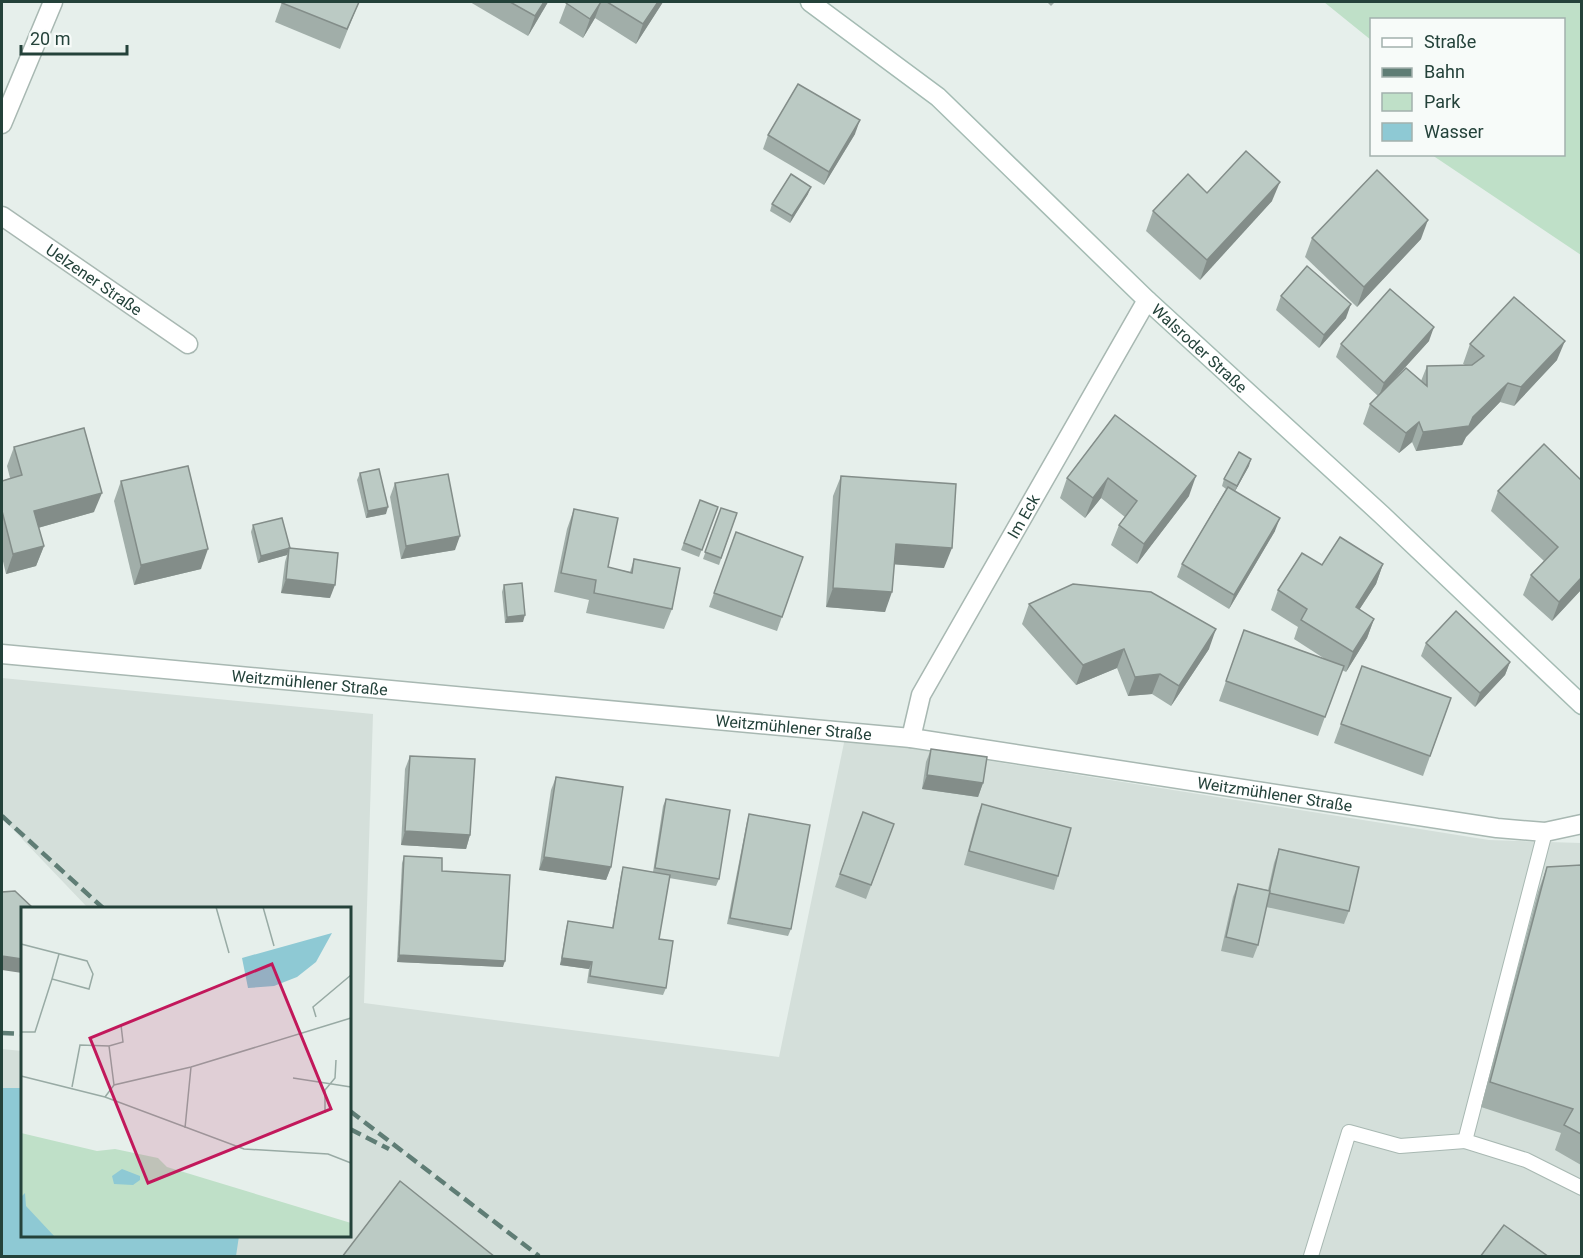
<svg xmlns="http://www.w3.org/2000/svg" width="1583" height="1258" font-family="Roboto,sans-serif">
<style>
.built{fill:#d4dfda}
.green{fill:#bfe0c8}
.water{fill:#8ec9d4}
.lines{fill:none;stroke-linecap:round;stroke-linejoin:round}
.service-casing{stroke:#a8b8b2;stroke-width:16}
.minor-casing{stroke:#a8b8b2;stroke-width:21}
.tertiary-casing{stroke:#a8b8b2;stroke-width:21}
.secondary-casing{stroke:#a4bbb3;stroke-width:21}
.service{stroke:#fff;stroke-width:14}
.minor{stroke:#fff;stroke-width:18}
.tertiary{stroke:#fff;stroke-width:18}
.secondary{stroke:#fff;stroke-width:18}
.rail{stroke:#5f7d75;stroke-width:4.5;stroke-dasharray:12 6;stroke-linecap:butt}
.wall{fill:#a1aea9}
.shaded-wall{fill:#838d89}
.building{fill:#bbcac4;stroke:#838d89;stroke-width:1.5}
.labels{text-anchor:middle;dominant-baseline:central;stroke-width:4.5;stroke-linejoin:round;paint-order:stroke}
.street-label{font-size:16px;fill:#24423a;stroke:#f7fbf9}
.inset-road{fill:none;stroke:#98aaa4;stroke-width:1.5}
.view{fill:#c2185b;fill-opacity:0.15;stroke:#c2185b;stroke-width:3}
.inset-edge{fill:none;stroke:#24423a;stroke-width:3}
</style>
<rect width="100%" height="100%" fill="#e6efeb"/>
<path class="built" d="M2 678 373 714 364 1003 779 1057 845 738 1489 840 1581 843V1256H2V1049L22 1051V1236H350V908H88L2 818Z"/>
<path class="green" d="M1324 2H1581V255L1432 155 1564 154V20H1372L1371 40Z"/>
<path class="water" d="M2 1088H22V1236H239L236 1256H2Z"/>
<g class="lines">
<g class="service-casing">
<g id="service">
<path d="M1545 832 1465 1141 1526 1160 1582 1188"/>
<path d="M1311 1256 1349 1132 1400 1146 1465 1141"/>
</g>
</g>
<g class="minor-casing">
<g id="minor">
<path d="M2 124 53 2"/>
<path id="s1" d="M2 216 188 344"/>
<path id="s2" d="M911 738 921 695 1147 300"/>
</g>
</g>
<g class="tertiary-casing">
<g id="tertiary">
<path id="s3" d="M2 654 911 738 1497 828 1545 832 1582 824"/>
</g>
</g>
<g class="secondary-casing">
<g id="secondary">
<path id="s4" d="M810 2 938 97 1147 300 1382 515 1582 705"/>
</g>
</g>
<use href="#service" class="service"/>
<use href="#minor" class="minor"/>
<use href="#tertiary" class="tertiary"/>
<use href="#secondary" class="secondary"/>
<g class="rail">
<path d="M2 816 103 908"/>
<path d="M2 1033 22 1034"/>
<path d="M350 1111 539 1256"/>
<path d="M350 1129 389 1149"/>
</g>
</g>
<g class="wall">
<path d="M282 2H359L340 49 275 22Z"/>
<path d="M470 2H548L528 36Z"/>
<path d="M567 2H663L636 44 595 18 583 38 559 23Z"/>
<path d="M1047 2H1055L1051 6Z"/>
<path d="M855 134 824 185 763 149 768 135Z"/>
<path d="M1207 193 1272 201 1200 280 1146 231 1153 211Z"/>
<path d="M808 194 790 223 770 211 772 204Z"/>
<path d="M1312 238 1421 239 1357 307 1305 257Z"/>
<path d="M1281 296 1346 318 1319 348 1276 310Z"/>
<path d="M1429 341 1390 384 1421 381 1427 366 1465 365 1463 364 1470 344 1557 360 1514 406 1500 402 1466 437 1462 445 1416 451 1412 442 1399 453 1363 424 1370 404 1378 396 1336 357 1341 344Z"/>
<path d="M1115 415 1189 496 1137 564 1111 545 1119 525 1125 517 1101 498 1085 518 1060 498 1067 478Z"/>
<path d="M14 447 94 512 38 528 44 546 36 566 6 574 2 557V481L10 478 7 466Z"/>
<path d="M1249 466 1235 491 1275 531 1229 609 1177 577 1182 564 1226 489 1222 486 1224 479Z"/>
<path d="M360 473 386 514 366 518 357 480Z"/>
<path d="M841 476 944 568 894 564 885 612 826 607 833 496Z"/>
<path d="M1581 480V590L1552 621 1523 595 1531 575 1544 561 1491 511 1498 491Z"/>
<path d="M121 481 201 569 134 585 114 501Z"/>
<path d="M395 483 455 550 401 559 390 497Z"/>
<path d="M700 500 718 507 699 557 681 550Z"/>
<path d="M721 508 737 513 719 565 703 559Z"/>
<path d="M574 509 608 567 630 572 634 559 672 609 664 629 586 613 589 600 554 592 567 529Z"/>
<path d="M253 525 290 548 330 598 281 593 285 562 287 555 258 563 251 532Z"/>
<path d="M736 532 803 557 777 631 709 607Z"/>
<path d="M1383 564 1376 584 1359 610 1374 619 1367 638 1346 672 1342 670 1318 736 1219 701 1244 630 1325 659 1294 639 1298 627 1271 610 1278 590 1322 565Z"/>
<path d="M504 585 523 622 505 623 502 592Z"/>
<path d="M1029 604 1209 649 1171 706 1152 694 1128 696 1117 668 1076 685 1022 624Z"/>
<path d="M1426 643 1510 662 1505 675 1475 707 1421 656Z"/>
<path d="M1362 666 1451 698 1423 776 1334 743Z"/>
<path d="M931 749 983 783 978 797 922 789 926 762Z"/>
<path d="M410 756 470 835 466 849 401 845 405 769Z"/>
<path d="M556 777 611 867 606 880 539 870 551 790Z"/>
<path d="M666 799 719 879 716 886 669 878 659 939 666 988 663 995 587 983 589 969 560 965 566 928 568 921 612 928 621 874 623 867 653 872 663 806Z"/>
<path d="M982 804 1058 876 1054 890 964 865 977 817Z"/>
<path d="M863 812 894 824 866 899 835 887Z"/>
<path d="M749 814 791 929 788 936 727 924 747 821Z"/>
<path d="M1279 849 1349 911 1344 924 1266 907 1258 945 1253 958 1221 951 1233 897 1238 884 1268 890 1274 863Z"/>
<path d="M404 856 442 871 503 967 397 962 402 863Z"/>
<path d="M1581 865V1165L1555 1150 1561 1133 1481 1107 1538 892 1547 867Z"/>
</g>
<g class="shaded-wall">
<path d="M544 2H548L528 36 535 16Z"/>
<path d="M601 2 595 18 583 38 590 19Z"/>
<path d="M658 2H663L636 44 643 24Z"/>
<path d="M860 120 855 134 824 185 829 172Z"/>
<path d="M1280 182 1272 201 1200 280 1207 260Z"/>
<path d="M811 187 808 194 790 223 792 216Z"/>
<path d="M1428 220 1421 239 1357 307 1364 287Z"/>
<path d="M1351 304 1346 318 1319 348 1324 335Z"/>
<path d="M1434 327 1429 341 1379 396 1384 383Z"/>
<path d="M1565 341 1557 360 1514 406 1521 387Z"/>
<path d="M1508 383 1500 402 1466 437 1462 445 1416 451 1423 432 1473 417Z"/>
<path d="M1419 422 1412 442 1399 453 1406 433Z"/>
<path d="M1251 459 1249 466 1234 493 1237 486Z"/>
<path d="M1196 476 1189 496 1137 564 1144 544Z"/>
<path d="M1108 478 1101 498 1085 518 1093 498Z"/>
<path d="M102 493 94 512 27 531 34 511Z"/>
<path d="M388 507 386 514 366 518 368 511Z"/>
<path d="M1280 518 1275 531 1229 609 1234 595Z"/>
<path d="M460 536 455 550 401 559 406 546Z"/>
<path d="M896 544 952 548 944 568 889 564Z"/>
<path d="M44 546 36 566 6 574 13 554Z"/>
<path d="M208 549 201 569 134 585 141 565Z"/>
<path d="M289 549 287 555 258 563 261 556Z"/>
<path d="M1383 564 1376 584 1348 627 1356 607Z"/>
<path d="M1581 578V590L1552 621 1559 602Z"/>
<path d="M286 579 335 585 330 598 281 593Z"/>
<path d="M833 588 892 592 885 612 826 607Z"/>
<path d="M525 615 523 622 505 623 507 617Z"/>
<path d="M1374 619 1367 638 1346 672 1353 652Z"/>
<path d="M1216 629 1209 649 1171 706 1179 686Z"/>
<path d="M1124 649 1117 668 1076 685 1083 665Z"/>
<path d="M1510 662 1505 675 1475 707 1480 693Z"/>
<path d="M1160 674 1152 694 1128 696 1135 677Z"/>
<path d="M927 775 983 783 978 797 922 789Z"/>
<path d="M405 831 470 835 466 849 401 845Z"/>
<path d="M544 857 611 867 606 880 539 870Z"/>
<path d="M399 955 505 961 503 967 397 962Z"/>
<path d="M2 956 22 959V973L2 970Z"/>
<path d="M562 958 592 962 589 969 560 965Z"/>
</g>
<g class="building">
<path d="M510 2H544L535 16Z"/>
<path d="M567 2H601L590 19 566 3Z"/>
<path d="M607 2H658L643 24Z"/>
<path d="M282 3V2H359L347 29Z"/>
<path d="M798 84 860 120 829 172 768 135Z"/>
<path d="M1246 151 1280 182 1207 260 1153 211 1188 174 1207 193Z"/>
<path d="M1377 170 1428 220 1364 287 1312 238Z"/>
<path d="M791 174 811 187 792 216 772 204Z"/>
<path d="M1307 266 1351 304 1324 335 1281 296Z"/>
<path d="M1390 289 1434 327 1384 383 1341 344Z"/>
<path d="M1514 297 1565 341 1521 387 1508 383 1473 417 1469 426 1423 432 1419 422 1406 433 1370 404 1406 368 1427 386V366L1472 365 1484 356 1470 344Z"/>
<path d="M1115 415 1196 476 1144 544 1119 525 1137 501 1108 478 1093 498 1067 478Z"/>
<path d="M84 428 102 493 34 511 44 546 13 554 2 511V481L22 475 14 447Z"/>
<path d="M1544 444 1581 480V578L1559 602 1531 575 1558 547 1498 491Z"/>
<path d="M1239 452 1251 459 1237 486 1224 479Z"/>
<path d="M188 466 208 549 141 565 121 481Z"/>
<path d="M379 469 388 507 368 511 360 473Z"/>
<path d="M448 474 460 536 406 546 395 483Z"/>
<path d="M841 476 956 484 952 548 896 544 892 592 833 588Z"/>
<path d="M1228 487 1280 518 1234 595 1182 564Z"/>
<path d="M700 500 718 507 702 550 684 543Z"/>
<path d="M721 508 737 513 721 558 705 552Z"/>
<path d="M574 509 618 518 608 567 632 573 634 559 680 568 672 609 594 593 596 580 561 573Z"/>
<path d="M282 518 290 548 261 556 253 525Z"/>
<path d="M736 532 803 557 782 617 714 593Z"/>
<path d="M1340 537 1383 564 1356 607 1374 619 1353 652 1301 620 1307 609 1278 590 1302 553 1322 565Z"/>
<path d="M289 548 338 553 335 585 286 579Z"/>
<path d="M522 583 525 615 507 617 504 585Z"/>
<path d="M1073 584 1151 592 1216 629 1179 686 1160 674 1135 677 1124 649 1083 665 1029 604Z"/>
<path d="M1456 611 1510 662 1480 693 1426 643Z"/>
<path d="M1244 630 1344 666 1325 717 1226 681Z"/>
<path d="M1362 666 1451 698 1430 756 1341 724Z"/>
<path d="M931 749 987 757 983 783 927 775Z"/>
<path d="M410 756 475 759 470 835 405 831Z"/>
<path d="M556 777 623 787 611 867 544 857Z"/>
<path d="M666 799 730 810 719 879 655 868Z"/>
<path d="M982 804 1071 828 1058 876 969 851Z"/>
<path d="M863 812 894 824 871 885 840 874Z"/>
<path d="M749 814 810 825 791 929 730 918Z"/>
<path d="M1279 849 1359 867 1349 911 1269 893Z"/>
<path d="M404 856 442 858V871L510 875 505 961 399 955Z"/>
<path d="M1581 865V1134L1564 1125 1573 1109 1490 1082 1547 867Z"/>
<path d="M623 867 670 875 659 939 673 941 666 988 590 976 592 962 562 958 568 921 613 928Z"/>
<path d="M1238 884 1270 891 1258 945 1226 937Z"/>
<path d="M15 891 34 909H22V959L2 956V892Z"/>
<path d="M400 1181 495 1257H342Z"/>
<path d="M1504 1225 1549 1257H1480Z"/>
</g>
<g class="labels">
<g class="street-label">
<text stroke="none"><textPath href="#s1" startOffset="112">Uelzener Straße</textPath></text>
<text stroke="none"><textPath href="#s4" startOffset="522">Walsroder Straße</textPath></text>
<text stroke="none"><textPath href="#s2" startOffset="250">Im Eck</textPath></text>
<text stroke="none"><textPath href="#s3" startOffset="309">Weitzmühlener Straße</textPath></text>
<text stroke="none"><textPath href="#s3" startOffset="795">Weitzmühlener Straße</textPath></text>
<text stroke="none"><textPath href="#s3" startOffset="1281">Weitzmühlener Straße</textPath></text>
</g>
</g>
<g transform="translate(21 907)">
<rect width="330" height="330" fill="#e6efeb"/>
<path d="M0 226 76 244 94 242 137 251 146 260 330 316V330H0Z" fill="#bfe0c8"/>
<path d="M311 26 295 55 276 70 253 79 227 81 221 51ZM101 262 119 269V273L112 278 93 277 91 269ZM4 286 5 299 34 330H0V290Z" fill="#8ec9d4"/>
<path class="inset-road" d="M156 0H184M195 0 208 46M242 0 253 39M0 37 66 54 72 67 68 82 31 72 38 47M295 110 292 100 330 68M0 125H14L31 72M88 139 102 135 100 118M0 169 84 190 223 242 307 247 330 256M272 171 330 180M51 180 59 138 88 139 93 178M84 190 93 178 170 160 330 111M304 206V183L314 171 315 153M164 221 170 160"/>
<path class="view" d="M251 57 310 202 127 276 69 131Z"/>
<rect width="330" height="330" class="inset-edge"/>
</g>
<rect width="1583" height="1258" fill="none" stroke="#24423a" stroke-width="6"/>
<rect x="1370" y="18" width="195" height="138" fill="#f7fbf9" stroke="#a3b1ad" stroke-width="1.5"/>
<rect x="1382" y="38" width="30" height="9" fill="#ffffff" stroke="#a3b1ad" stroke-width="1.5"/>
<text x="1424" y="48" font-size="18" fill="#24423a">Straße</text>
<rect x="1382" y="68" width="30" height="9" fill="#5f7d75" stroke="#a3b1ad" stroke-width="1.5"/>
<text x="1424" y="78" font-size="18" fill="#24423a">Bahn</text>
<rect x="1382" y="93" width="30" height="18" fill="#bfe0c8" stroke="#a3b1ad" stroke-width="1.5"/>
<text x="1424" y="108" font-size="18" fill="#24423a">Park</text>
<rect x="1382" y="123" width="30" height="18" fill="#8ec9d4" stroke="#a3b1ad" stroke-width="1.5"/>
<text x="1424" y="138" font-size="18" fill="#24423a">Wasser</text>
<path d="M21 45v9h106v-9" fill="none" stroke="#24423a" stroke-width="3"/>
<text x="30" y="45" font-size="18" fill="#24423a" stroke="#f7fbf9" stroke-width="4.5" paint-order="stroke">20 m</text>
</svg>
